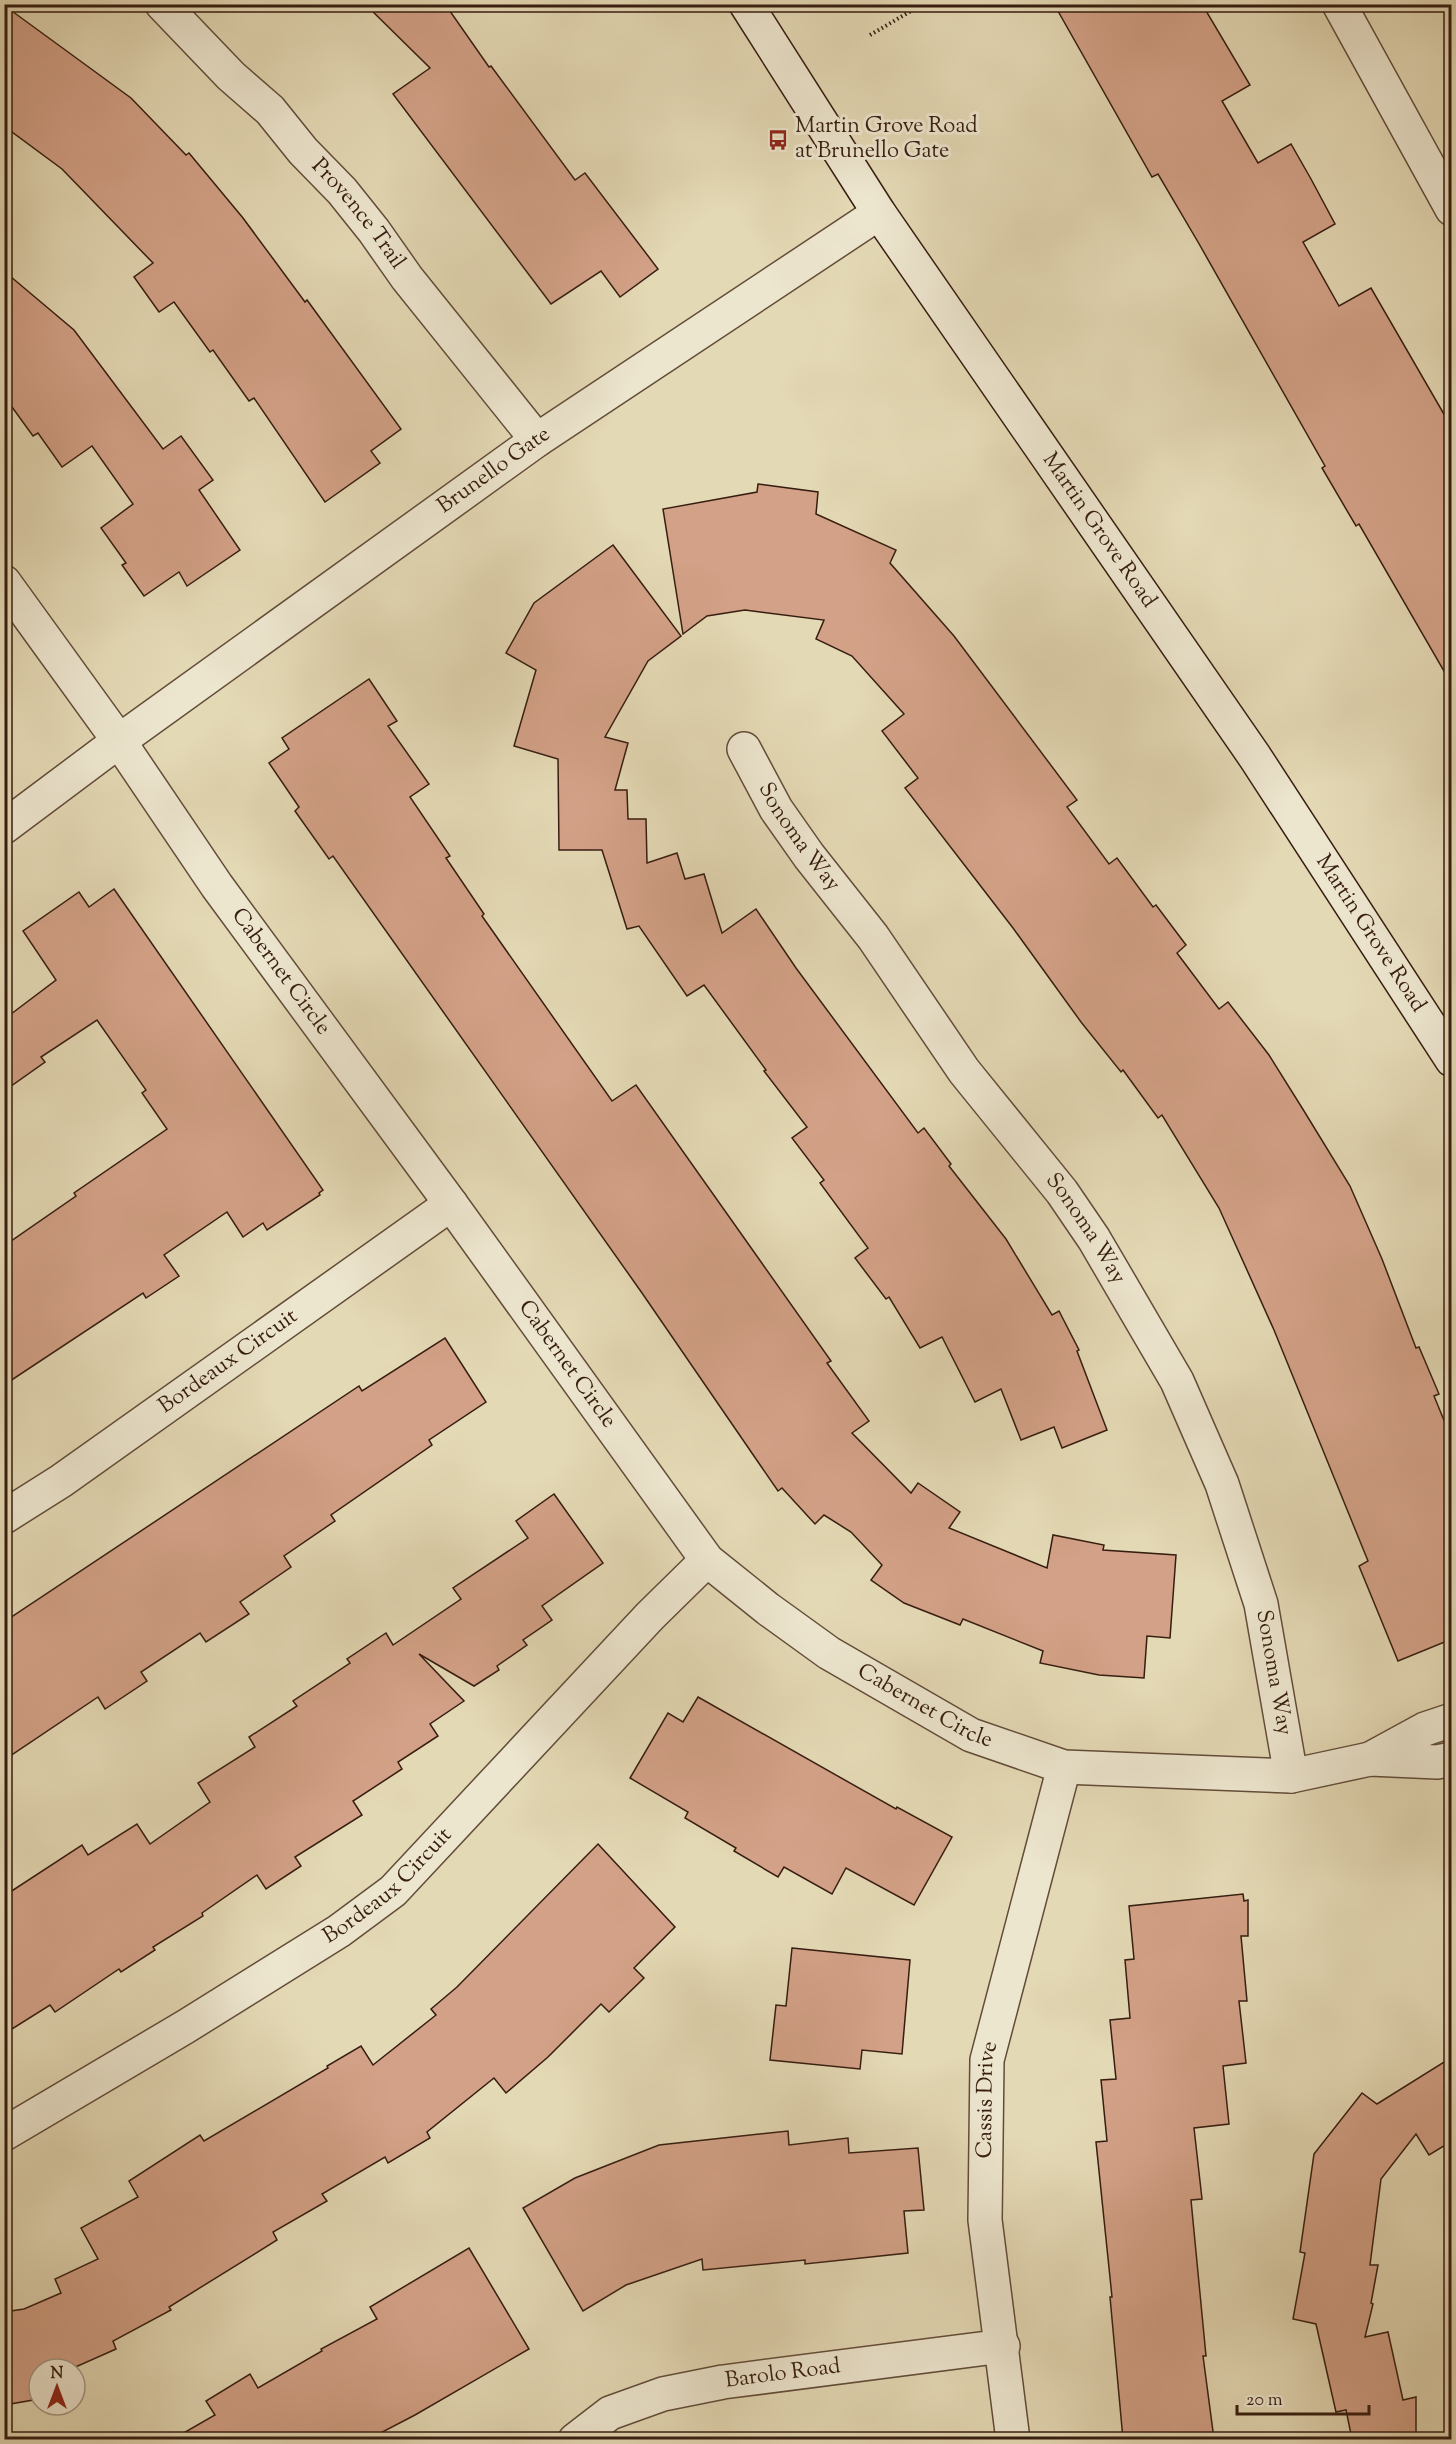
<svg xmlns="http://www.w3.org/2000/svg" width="1456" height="2444" font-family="'Sorts Mill Goudy',serif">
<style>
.building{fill:#d3a187;stroke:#361d10;stroke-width:1.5}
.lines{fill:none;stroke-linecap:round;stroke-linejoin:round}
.street-casing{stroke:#624c39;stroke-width:36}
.secondary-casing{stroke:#361d10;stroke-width:36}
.path{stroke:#361d10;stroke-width:4;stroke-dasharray:1.5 3;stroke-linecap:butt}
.street{stroke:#ede6cf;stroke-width:33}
.secondary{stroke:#ede6cf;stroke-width:33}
.labels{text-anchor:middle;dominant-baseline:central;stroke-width:6;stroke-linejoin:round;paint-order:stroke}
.poi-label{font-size:22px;fill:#361d10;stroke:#ede6cf;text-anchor:start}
.street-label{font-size:22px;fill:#361d10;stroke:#ede6cf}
</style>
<rect width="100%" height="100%" fill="#e4d9b5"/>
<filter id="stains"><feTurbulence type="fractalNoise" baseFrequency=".00333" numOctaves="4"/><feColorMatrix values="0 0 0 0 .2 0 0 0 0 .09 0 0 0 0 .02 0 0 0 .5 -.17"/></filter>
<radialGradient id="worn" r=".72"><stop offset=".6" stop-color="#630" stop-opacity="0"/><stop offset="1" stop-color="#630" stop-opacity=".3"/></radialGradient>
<g class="building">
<path d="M365 4H445L489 67 491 66 575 180 585 173 658 269 620 297 601 271 551 304 393 94 430 68Z"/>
<path d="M1054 4H1202L1250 85 1222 101 1258 163 1291 144 1311 179 1335 224 1303 242 1339 306 1371 288 1452 428V685L1359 524 1356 526 1322 468 1325 466 1198 242 1158 174 1152 177Z"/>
<path d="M5 6 131 98 186 155 189 153 243 218 305 302 307 300 401 429 371 451 380 463 325 502 254 398 249 401 213 350 210 352 174 302 159 312 134 277 153 263 62 169 4 126Z"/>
<path d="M4 271 74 330 163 449 181 436 213 480 199 490 240 550 187 586 179 572 144 596 122 565 126 563 101 528 133 504 92 446 62 467 38 433 33 436 4 396Z"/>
<path d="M758 484 818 492 816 514 896 550 890 563 954 636 1077 800 1067 807 1109 864 1117 858 1153 907 1156 905 1186 945 1177 953 1219 1009 1228 1002 1269 1055 1304 1111 1350 1186 1382 1259 1416 1348 1419 1347 1439 1394 1434 1396 1452 1440V1639L1398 1661 1359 1566 1368 1561 1274 1330 1219 1208 1162 1115 1158 1118 1123 1070 1121 1072 1081 1022 1013 928 905 788 918 778 882 731 904 714 852 656 816 639 824 620 745 610 707 616 683 634 663 509 757 492Z"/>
<path d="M613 545 681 636 648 661 605 737 628 743 615 790H627L628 819H646L647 863 677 853 685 879 704 874 722 933 756 909 796 968 918 1133 924 1128 951 1164 949 1166 1006 1239 1052 1315 1059 1311 1079 1350 1077 1351 1107 1430 1062 1448 1054 1427 1021 1440 1001 1389 975 1402 942 1337 920 1348 889 1297 886 1299 855 1258 868 1248 820 1183 824 1180 792 1138 807 1127 764 1071 766 1070 704 985 687 996 639 926 627 929 602 850H559L558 759 514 746 536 670 506 653 534 603Z"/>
<path d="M369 679 397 721 388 726 429 784 410 797 450 856 446 858 484 914 482 916 612 1101 636 1085 831 1361 827 1363 869 1421 852 1433 911 1493 918 1483 960 1512 949 1528 1047 1568 1053 1535 1104 1545 1103 1550 1176 1555 1170 1638 1147 1636 1144 1678 1099 1675 1040 1663 1043 1651 963 1619 960 1625 904 1603 871 1580 882 1565 851 1532 824 1515 815 1524 782 1488 778 1491 642 1293 333 856 329 859 295 811 299 807 269 763 289 749 282 738Z"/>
<path d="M114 889 323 1190 319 1193 320 1195 267 1230 263 1223 243 1237 227 1212 164 1255 179 1276 146 1298 143 1293 4 1385V1246L76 1196 74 1193 167 1129 142 1093 146 1090 97 1020 41 1057 45 1062 4 1091V1005L11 1014 56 980 23 931 79 892 89 907Z"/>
<path d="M445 1338 486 1402 429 1440 432 1445 331 1515 335 1521 284 1556 291 1567 240 1602 249 1614 206 1642 200 1633 141 1672 147 1681 105 1709 98 1697 4 1760V1622L359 1386 362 1391Z"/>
<path d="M554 1494 603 1563 542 1606 552 1620 523 1640 527 1645 497 1666 499 1670 474 1686 419 1654 464 1701 430 1724 438 1736 398 1762 402 1769 353 1801 362 1815 295 1857 301 1866 266 1889 257 1875 202 1913 203 1916 153 1947 155 1950 121 1972 119 1969 55 2012 50 2005 4 2034V1896L82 1845 88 1855 137 1824 150 1844 210 1802 198 1783 255 1747 249 1737 297 1706 293 1701 350 1663 347 1659 386 1633 393 1645 461 1599 453 1588 528 1538 516 1521Z"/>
<path d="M698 1697 896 1809 897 1807 952 1837 914 1905 846 1868 832 1894 784 1867 778 1877 734 1851 736 1848 685 1818 688 1812 630 1778 668 1713 683 1722Z"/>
<path d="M598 1844 675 1927 634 1968 644 1978 609 2012 601 2004 548 2057 506 2093 494 2078 427 2132 430 2138 388 2163 385 2157 322 2194 327 2201 273 2232 277 2240 169 2307 171 2310 113 2341 116 2349 71 2369H39V2399L4 2405V2312L24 2309 61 2293 55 2279 98 2259 81 2228 138 2197 129 2181 200 2135 204 2141 328 2068 327 2066 361 2046 373 2065 436 2015 431 2009 457 1987Z"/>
<path d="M1243 1894 1244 1901 1248 1900V1936H1241L1247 2001H1239L1246 2063 1223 2066 1229 2124 1194 2128 1202 2199 1191 2200 1206 2356H1203L1214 2439H1123L1110 2297H1112L1096 2142 1107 2141 1101 2080 1116 2079 1110 2020 1130 2018 1125 1960 1134 1959 1129 1906Z"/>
<path d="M792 1948 910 1960 902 2054 862 2050 860 2069 770 2060 776 2005 786 2006Z"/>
<path d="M1452 2057V2141L1429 2155 1416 2134 1381 2179 1370 2265H1378L1371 2303 1373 2304 1365 2337 1388 2332 1403 2400 1416 2397V2439H1352L1346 2410 1336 2412 1316 2324 1293 2319 1305 2253 1300 2252 1314 2154 1362 2093 1377 2104Z"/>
<path d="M788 2131 789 2145 848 2138 849 2153 918 2148 924 2210 904 2211 908 2253 805 2264V2260L703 2270 702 2259 626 2285 583 2311 523 2208 575 2178 659 2145Z"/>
<path d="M469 2248 529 2349 415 2415 369 2439H173L215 2415 206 2401 250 2374 258 2388 322 2351 321 2349 377 2319 370 2307Z"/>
</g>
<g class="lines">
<g class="street-casing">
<g id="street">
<path id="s1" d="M162 4 231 76 270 110 303 151 342 191 374 231 407 278 537 440"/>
<path d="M1339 4 1452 209"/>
<path id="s2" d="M4 582 119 741 217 886 451 1204 707 1560 768 1609 829 1653 971 1735 1064 1767 1291 1776 1370 1759 1437 1762 1452 1759"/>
<path id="s3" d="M744 749 776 809 809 856 873 937 964 1071 1062 1192 1094 1239 1177 1381 1222 1484 1261 1604 1291 1776"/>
<path id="s4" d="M4 827 119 741 537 440 879 213"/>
<path id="s5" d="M4 1517 61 1481 451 1204"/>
<path d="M1370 1759 1425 1729 1452 1720"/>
<path id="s6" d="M4 2134 185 2027 339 1931 393 1891 650 1616 707 1560"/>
<path id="s7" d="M575 2440 610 2413 663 2394 723 2382 1003 2346"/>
<path id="s8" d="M1013 2440 985 2220 987 2060 1064 1767"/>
</g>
</g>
<g class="secondary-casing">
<g id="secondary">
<path id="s9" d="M746 4 879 213 1255 757 1452 1060"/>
</g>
</g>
<path class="path" d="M870 35 923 4"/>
<use href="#street" class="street"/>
<use href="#secondary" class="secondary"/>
</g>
<defs>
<g id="bus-bare" transform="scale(1.62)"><path d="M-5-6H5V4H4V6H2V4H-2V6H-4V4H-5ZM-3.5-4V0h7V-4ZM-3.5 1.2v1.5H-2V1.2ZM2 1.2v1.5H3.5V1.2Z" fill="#8f2418" stroke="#ede6cf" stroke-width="2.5" paint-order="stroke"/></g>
</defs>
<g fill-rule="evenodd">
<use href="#bus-bare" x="778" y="140"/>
</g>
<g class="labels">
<g class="poi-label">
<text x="795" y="127">Martin Grove Road<tspan x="795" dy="25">at Brunello Gate</tspan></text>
</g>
<g class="street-label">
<text stroke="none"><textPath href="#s1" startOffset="288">Provence Trail</textPath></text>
<text stroke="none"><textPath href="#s4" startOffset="606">Brunello Gate</textPath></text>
<text stroke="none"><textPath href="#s9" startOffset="634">Martin Grove Road</textPath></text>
<text stroke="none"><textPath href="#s3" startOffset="104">Sonoma Way</textPath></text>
<text stroke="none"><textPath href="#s9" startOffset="1120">Martin Grove Road</textPath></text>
<text stroke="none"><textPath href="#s2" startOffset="478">Cabernet Circle</textPath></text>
<text stroke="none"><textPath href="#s3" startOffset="590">Sonoma Way</textPath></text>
<text stroke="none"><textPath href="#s5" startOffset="273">Bordeaux Circuit</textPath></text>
<text stroke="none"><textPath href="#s2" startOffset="964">Cabernet Circle</textPath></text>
<text stroke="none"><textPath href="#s3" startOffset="1076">Sonoma Way</textPath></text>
<text stroke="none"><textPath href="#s2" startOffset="1468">Cabernet Circle</textPath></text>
<text stroke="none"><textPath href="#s6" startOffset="458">Bordeaux Circuit</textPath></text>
<text stroke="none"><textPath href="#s8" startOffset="342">Cassis Drive</textPath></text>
<text stroke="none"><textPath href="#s7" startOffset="222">Barolo Road</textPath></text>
</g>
</g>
<rect width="1456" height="2444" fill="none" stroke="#e4d9b5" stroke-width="24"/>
<rect x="6" y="6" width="1444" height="2432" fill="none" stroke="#361d10" stroke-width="3"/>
<rect x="12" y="12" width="1432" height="2420" fill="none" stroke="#361d10" stroke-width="1.5"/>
<g transform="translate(57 2387)"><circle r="28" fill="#ede6cf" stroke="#a49683" stroke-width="1.5"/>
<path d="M0-4.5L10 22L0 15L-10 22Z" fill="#8f2418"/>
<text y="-9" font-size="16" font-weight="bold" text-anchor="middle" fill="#361d10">N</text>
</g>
<path d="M1237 2405v9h132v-9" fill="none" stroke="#361d10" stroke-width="3"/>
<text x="1246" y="2405" font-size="18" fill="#361d10" stroke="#ede6cf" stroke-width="4.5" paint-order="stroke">20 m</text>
<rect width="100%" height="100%" filter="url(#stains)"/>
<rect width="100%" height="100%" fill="url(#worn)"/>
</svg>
